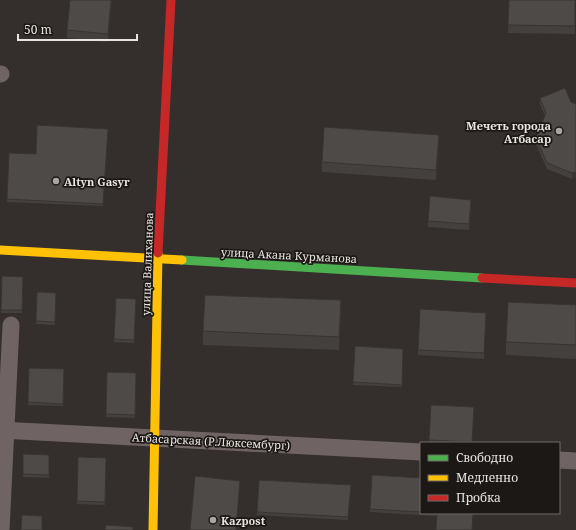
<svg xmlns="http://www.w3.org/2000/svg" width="576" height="530" font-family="'Noto Serif',serif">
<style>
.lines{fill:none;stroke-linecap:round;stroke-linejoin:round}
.street{stroke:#6f6363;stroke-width:17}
.fast{stroke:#4caf50;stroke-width:9}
.slow{stroke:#ffc107;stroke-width:9}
.jam{stroke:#c62828;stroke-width:9}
.wall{fill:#43403d}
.shaded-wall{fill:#373432}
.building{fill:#4e4a47;stroke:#373432}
.poi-dot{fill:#aaa5a0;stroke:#1c1815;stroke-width:1.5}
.labels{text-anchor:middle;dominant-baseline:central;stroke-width:3.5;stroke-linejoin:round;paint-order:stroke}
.poi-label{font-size:11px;font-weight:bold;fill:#e9e4df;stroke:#1c1815;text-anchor:start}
.street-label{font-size:11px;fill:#e9e4df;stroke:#1c1815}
</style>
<rect width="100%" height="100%" fill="#342f2c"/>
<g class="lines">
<g class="street">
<path d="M0 74H1"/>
<path d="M0 430 421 452"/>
<path d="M559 460 576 461"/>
<path d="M1 530 11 325"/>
</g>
<path class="fast" d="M182 260 482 278"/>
<g class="slow">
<path d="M0 250 182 260"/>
<path d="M153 530 158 253"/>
</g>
<g class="jam">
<path d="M158 253 171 0"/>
<path d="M482 278 576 283"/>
</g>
</g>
<g class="wall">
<path d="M112 0 108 42 67 38V30Z"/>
<path d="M509 0H575V34L508 33Z"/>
<path d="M540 98 571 102 576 104V177L572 179 547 169 536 144V138L545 116 540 104Z"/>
<path d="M108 129 103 206 7 202 9 153 36 154Z"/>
<path d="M439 145 436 180 322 172V162Z"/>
<path d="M471 205 469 230 428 227V221Z"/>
<path d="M2 276 23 277 22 313H1Z"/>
<path d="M37 292 56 293 55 325 36 324Z"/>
<path d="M116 298 136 299 134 343 114 342Z"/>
<path d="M576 305V359L506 355V342Z"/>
<path d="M486 313 484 359 418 355V350Z"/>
<path d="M341 314 339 350 203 345V331Z"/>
<path d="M355 346 403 349 402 387 353 385Z"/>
<path d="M29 368 64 369 63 406 28 405Z"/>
<path d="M107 372 136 373 135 418 106 417Z"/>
<path d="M431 405 474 407 472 443H429Z"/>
<path d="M23 454 49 455V478L23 477Z"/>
<path d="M78 457 106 458 105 505 77 504Z"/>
<path d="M372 475 421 478V513H473L437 516 370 512Z"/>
<path d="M259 480 351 485 348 520 257 515Z"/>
</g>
<g class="shaded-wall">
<path d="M111 0H112L108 42V34Z"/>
<path d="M439 135V145L436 180V170Z"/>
<path d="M576 172V177L572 179V173Z"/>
<path d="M341 300V314L339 350V337Z"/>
</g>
<g class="building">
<path d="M70 0H111L108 34 67 30Z"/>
<path d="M509 0H575V26L508 25Z"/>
<path d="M565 88 571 102 576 104V172L572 173 547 163 536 138 546 113 540 98Z"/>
<path d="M37 125 108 129 103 204 7 199 9 153 36 154Z"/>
<path d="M324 127 439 135 436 170 322 162Z"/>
<path d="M430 196 471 200 469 224 428 221Z"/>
<path d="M2 276 23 277 22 310H1Z"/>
<path d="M37 292 56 293 55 322 36 321Z"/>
<path d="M205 295 341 300 339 337 203 331Z"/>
<path d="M116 298 136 299 134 340 114 339Z"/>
<path d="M508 302 576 305V345L506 342Z"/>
<path d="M420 309 486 313 484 353 418 350Z"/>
<path d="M355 346 403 349 402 385 353 382Z"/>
<path d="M29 368 64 369 63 404 28 402Z"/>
<path d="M107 372 136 373 135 415 106 414Z"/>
<path d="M431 405 474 407 472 442 429 440Z"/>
<path d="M23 454 49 455V475L23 474Z"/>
<path d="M78 457 106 458 105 502 77 501Z"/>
<path d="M372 475 421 478V512L370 509Z"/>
<path d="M195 476 240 481 236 530H190Z"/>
<path d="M259 480 351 485 348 517 257 512Z"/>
<path d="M437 513H473L472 530H436Z"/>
<path d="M22 515 42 516V530H21Z"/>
<path d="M106 525 133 527V530H105Z"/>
</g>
<g class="poi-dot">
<circle cx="559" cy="131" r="4"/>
<circle cx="56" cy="181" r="4"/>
<circle cx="213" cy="520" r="4"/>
</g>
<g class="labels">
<g class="poi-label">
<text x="551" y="125" text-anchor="end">Мечеть города<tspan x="551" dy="13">Атбасар</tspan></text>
<text x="64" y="181">Altyn Gasyr</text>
<text x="221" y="520">Kazpost</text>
</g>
<g class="street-label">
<text transform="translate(289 255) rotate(3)">улица Акана Курманова</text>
<text transform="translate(147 264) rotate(-88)">улица Валиханова</text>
<text transform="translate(211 441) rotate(3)">Атбасарская (Р.Люксембург)</text>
</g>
</g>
<rect x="420" y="442" width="140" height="72" fill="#1c1815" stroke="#6e6a66"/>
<rect x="428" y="455" width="20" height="6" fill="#4caf50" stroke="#6e6a66"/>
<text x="456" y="462" font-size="12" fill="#e9e4df">Свободно</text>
<rect x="428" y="475" width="20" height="6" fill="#ffc107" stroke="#6e6a66"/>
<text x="456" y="482" font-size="12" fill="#e9e4df">Медленно</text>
<rect x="428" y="495" width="20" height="6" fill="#c62828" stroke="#6e6a66"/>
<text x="456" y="502" font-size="12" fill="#e9e4df">Пробка</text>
<path d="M18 34v6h119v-6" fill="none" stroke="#e9e4df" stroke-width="2"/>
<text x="24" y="34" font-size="12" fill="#e9e4df" stroke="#1c1815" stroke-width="3" paint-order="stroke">50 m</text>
</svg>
